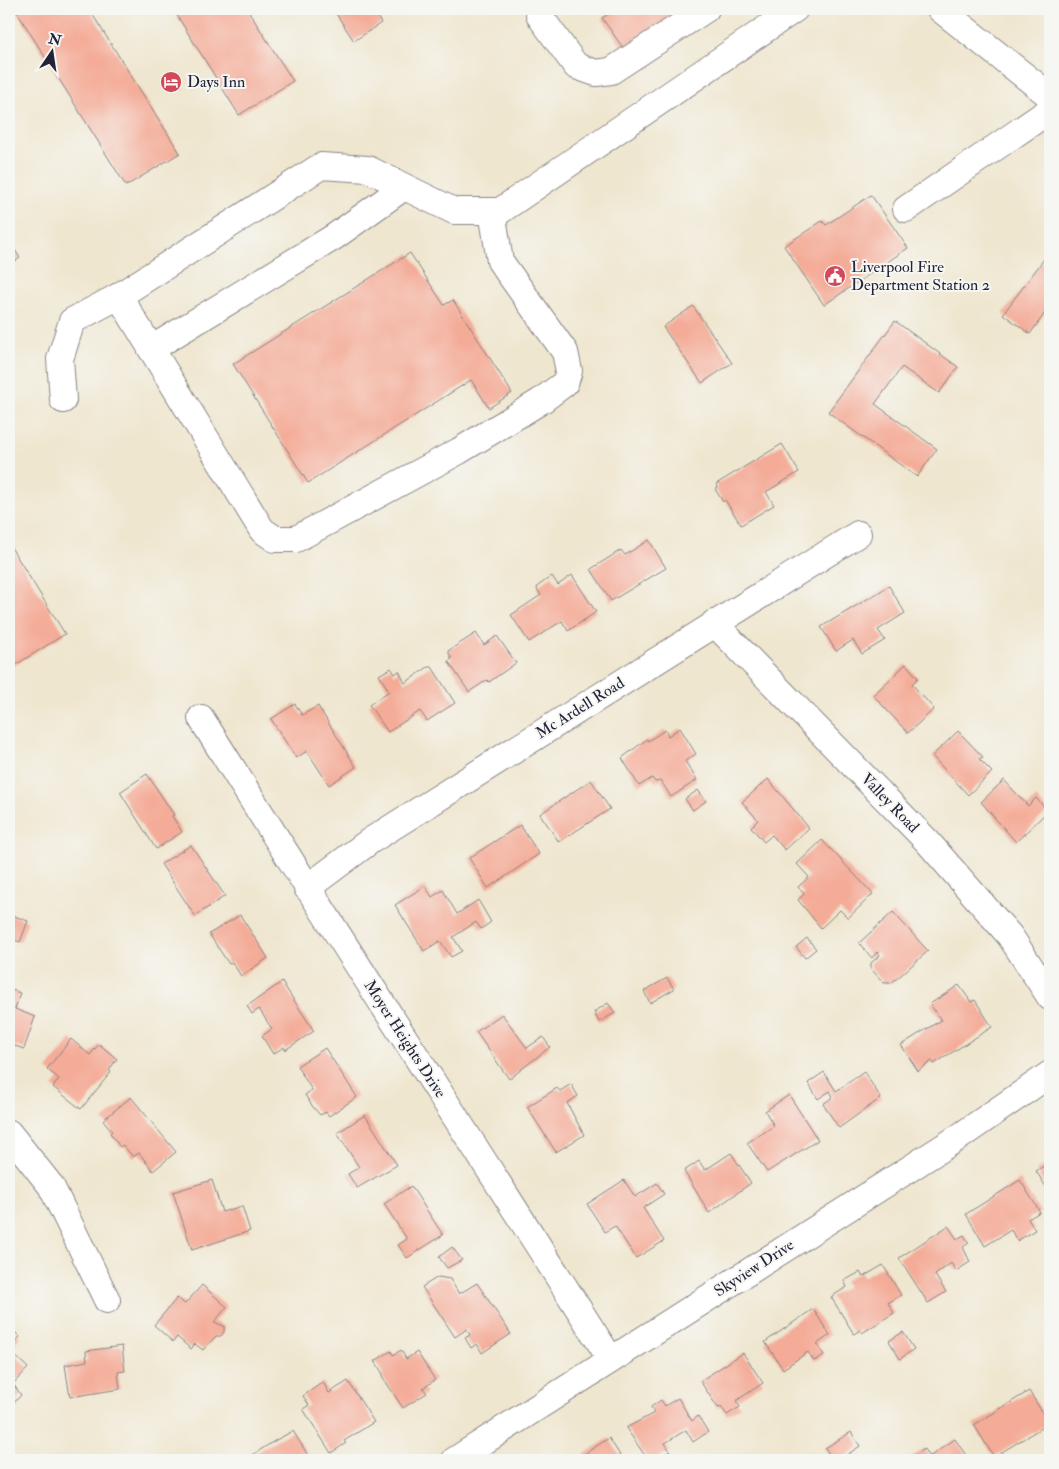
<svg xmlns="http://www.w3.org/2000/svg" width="1059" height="1469" font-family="'IM FELL Double Pica',serif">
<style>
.building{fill:#f4ab97}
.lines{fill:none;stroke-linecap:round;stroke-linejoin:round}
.minor-casing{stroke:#888485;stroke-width:28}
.minor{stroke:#fff;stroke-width:26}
.labels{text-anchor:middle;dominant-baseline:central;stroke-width:4;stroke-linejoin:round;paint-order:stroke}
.poi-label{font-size:16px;fill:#22223b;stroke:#f6f6f2;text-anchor:start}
.street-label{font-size:16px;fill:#22223b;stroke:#f6f6f2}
</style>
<rect width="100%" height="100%" fill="#f6f6f2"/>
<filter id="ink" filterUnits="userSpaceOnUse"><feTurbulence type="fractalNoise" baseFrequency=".02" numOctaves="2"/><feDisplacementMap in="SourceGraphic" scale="10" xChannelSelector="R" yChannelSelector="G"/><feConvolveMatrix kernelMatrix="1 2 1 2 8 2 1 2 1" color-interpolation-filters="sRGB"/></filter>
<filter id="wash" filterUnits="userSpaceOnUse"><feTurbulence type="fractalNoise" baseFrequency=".0096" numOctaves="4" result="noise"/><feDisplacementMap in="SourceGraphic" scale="20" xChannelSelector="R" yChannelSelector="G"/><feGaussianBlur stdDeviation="1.12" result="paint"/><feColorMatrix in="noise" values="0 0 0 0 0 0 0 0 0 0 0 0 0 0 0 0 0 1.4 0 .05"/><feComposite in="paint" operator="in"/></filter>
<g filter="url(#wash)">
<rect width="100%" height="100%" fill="#efe6cf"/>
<g id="blocks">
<g class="building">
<path d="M15 9H89L180 153 126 186Z"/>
<path d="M173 9H247L293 81 239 115Z"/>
<path d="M333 9H372L381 23 354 41Z"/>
<path d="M616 9H688L626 52 602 18Z"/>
<path d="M871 195 908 248 824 305 784 246 822 221 826 225Z"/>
<path d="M9 241 20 258 9 265Z"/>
<path d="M1050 251V306L1030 334 1003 314Z"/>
<path d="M410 253 444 305 453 300 512 393 489 408 471 380 308 483 233 364Z"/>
<path d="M693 306 732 363 702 383 663 327Z"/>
<path d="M895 321 958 367 939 393 902 367 875 404 937 449 917 477 828 412Z"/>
<path d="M782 444 799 472 766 492 774 505 741 525 725 500 723 502 715 489 718 487 716 484Z"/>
<path d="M649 540 666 568 611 601 591 569 621 550 625 555Z"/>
<path d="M9 544 65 634 9 669Z"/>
<path d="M572 575 596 612 568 631 562 621 529 642 511 615 541 595 537 589 538 586 552 576 558 585Z"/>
<path d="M889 586 905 613 878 630 885 640 862 654 853 640 836 651 821 627Z"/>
<path d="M476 633 484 645 497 636 516 663 489 682 487 680 469 692 448 661 452 659 448 651Z"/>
<path d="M906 664 918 678 912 684 934 709 908 733 873 695Z"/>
<path d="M428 667H432L455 703 427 721 420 711 388 732 369 705 389 691 379 675 391 668 395 674 399 671 405 683Z"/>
<path d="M295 704 302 715 318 706 356 767 329 785 307 751 296 758 271 719Z"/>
<path d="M680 728 696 754 685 761 697 780 671 797 661 781 655 782 652 778 639 786 622 758 647 739 648 741 665 730 668 736Z"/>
<path d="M958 731 983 757 979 759 992 772 968 795 932 756Z"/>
<path d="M147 774 174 815 172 816 182 832 156 849 120 792Z"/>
<path d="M768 779 809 828 785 850 772 835 764 842 751 827 758 820 742 802Z"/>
<path d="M591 780 610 809 559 842 540 814Z"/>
<path d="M1004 780 1028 806 1036 798 1048 811 1016 842 981 802Z"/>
<path d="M698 790 706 801 693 810 685 799Z"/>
<path d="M520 825 539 854 488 888 469 858Z"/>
<path d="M822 840 873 894 848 918 840 910 821 928 798 900 804 894 798 887 809 877 797 864Z"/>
<path d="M191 845 225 896 195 916 161 864Z"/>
<path d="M425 886 432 897 443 890 457 914 478 900 491 922 481 929 476 922 453 937 462 951 451 957 440 941 424 951 395 905Z"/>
<path d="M893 912 928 951 900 976 891 983H884L871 969V963L880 955 877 952 872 958 859 943Z"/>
<path d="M9 914 28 921 20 942 9 938Z"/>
<path d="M240 915 268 958 241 976 232 962 229 964 209 934Z"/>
<path d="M807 938 816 949 805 958 796 947Z"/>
<path d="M667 978 674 989 650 1003 644 991Z"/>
<path d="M282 982 314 1031 285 1050 284 1047 273 1054 262 1036 272 1029 259 1009 252 1014 247 1006Z"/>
<path d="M959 985 971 1002 975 1000 992 1027 934 1064 932 1061 918 1071 901 1045 941 1020 930 1004Z"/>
<path d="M9 989 20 993 15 1009 35 1017 24 1049 9 1044Z"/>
<path d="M608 1003 615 1013 599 1022 594 1012Z"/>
<path d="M502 1014 527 1048 543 1037 550 1047 509 1079 476 1032Z"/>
<path d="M71 1039 90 1055 99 1044 117 1059 109 1070 111 1072 81 1109 53 1087 59 1079 47 1069Z"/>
<path d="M325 1048 357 1097 329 1116 326 1112 320 1115 313 1107 305 1095 312 1090 297 1066Z"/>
<path d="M824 1072 836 1091 864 1072 881 1098 839 1128 823 1104 833 1097 830 1091 818 1099 808 1083Z"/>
<path d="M571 1084 578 1096 567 1103 584 1135 556 1152 527 1107 557 1088 560 1091Z"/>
<path d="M789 1095 818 1140 767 1172 747 1143 774 1126 765 1111Z"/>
<path d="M131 1097 176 1152 153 1171 139 1153 133 1157 123 1145 120 1147 110 1133 112 1131 103 1120Z"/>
<path d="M365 1115 397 1165 357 1188 348 1174 359 1167 337 1133Z"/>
<path d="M731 1153 751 1183 709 1213 684 1171 699 1161 705 1170Z"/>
<path d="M1050 1162V1193L1036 1171Z"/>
<path d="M212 1180 222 1212 242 1206 250 1231 192 1250 173 1192Z"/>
<path d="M624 1180 635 1197 657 1183 664 1194 643 1208 664 1241 636 1258 615 1226 605 1232 587 1204Z"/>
<path d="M1020 1180 1040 1212 1028 1219 1035 1230 1017 1241 1011 1230 985 1246 966 1214Z"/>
<path d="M411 1186 443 1235 407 1258 398 1245 407 1239 384 1204Z"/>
<path d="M948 1226 957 1239 964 1235 969 1243 963 1247 970 1262 956 1271 951 1263 935 1275 946 1292 928 1303 899 1258Z"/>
<path d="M452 1247 462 1260 447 1268 439 1257Z"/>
<path d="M883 1265 901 1295 888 1303 894 1313 862 1333 860 1330 854 1334 831 1297 847 1287 844 1281 860 1272 863 1277Z"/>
<path d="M438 1277 450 1279 459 1294 477 1283 511 1334 482 1353 477 1344 471 1348 465 1338 470 1335 467 1329 455 1337 422 1287Z"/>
<path d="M202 1285 227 1307 214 1322 224 1326V1332L221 1336H216L203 1350 195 1344 191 1349 177 1337 173 1342 154 1325 177 1298 185 1304Z"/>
<path d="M813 1309 830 1335 817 1344 824 1355 814 1361 808 1352 783 1369 765 1342Z"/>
<path d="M9 1326 20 1337 9 1349Z"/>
<path d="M903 1332 914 1349 900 1359 889 1341Z"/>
<path d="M122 1346 125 1371 118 1372 120 1389 70 1397 65 1365 87 1361 86 1351Z"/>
<path d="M9 1350 28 1368 13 1384 21 1395 9 1408Z"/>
<path d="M401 1350 406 1359 417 1352 435 1380 423 1388 427 1393 403 1408 382 1376 383 1374 375 1361 391 1351 393 1355Z"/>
<path d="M743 1353 763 1383 736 1401 740 1407 727 1415 721 1407 718 1408 700 1381Z"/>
<path d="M348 1381 374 1422 344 1441 346 1443 331 1453 303 1409 309 1405 303 1396 323 1382 329 1393Z"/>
<path d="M1029 1391 1049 1423 994 1457 974 1425Z"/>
<path d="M678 1398 692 1421 698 1416 708 1432 693 1442 686 1430 665 1443 670 1451 655 1460H648L626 1428 654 1413 651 1407 661 1400 665 1406Z"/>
<path d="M293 1431 311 1460 246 1459 276 1440Z"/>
<path d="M851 1432 860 1446 841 1459 833 1460 825 1448Z"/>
<path d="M609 1438 623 1460H575Z"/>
<path d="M955 1439 969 1460 909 1459 924 1449 929 1457Z"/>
</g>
</g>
</g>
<g filter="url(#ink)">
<use href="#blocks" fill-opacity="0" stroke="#888485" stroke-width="1"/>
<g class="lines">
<g class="minor-casing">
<g id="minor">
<path d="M940 9 1050 96"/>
<path d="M539 15 576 66 596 73 611 71 706 9"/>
<path d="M906 209 1050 110"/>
<path d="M119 296 262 530 275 539H296L459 451 541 401 565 383 569 371 565 352 500 261 492 211"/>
<path d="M151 349 334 237 404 187"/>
<path d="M63 400 60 359 72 321 119 296 321 166 368 169 454 211H500L795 9"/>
<path d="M714 623 927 841 1010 936 1050 997"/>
<path d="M201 718C335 934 475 1145 611 1360"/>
<path d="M307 888 370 841 858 534"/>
<path d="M9 1133 51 1186 107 1300"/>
<path d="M455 1460 959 1137 1050 1074"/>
</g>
</g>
<use href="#minor" class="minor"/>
</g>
</g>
<defs>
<g id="hotel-disc" transform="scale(1.125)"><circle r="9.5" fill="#d1495b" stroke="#f6f6f2"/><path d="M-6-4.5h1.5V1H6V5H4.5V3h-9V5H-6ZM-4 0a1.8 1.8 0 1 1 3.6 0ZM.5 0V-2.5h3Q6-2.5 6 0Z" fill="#fff"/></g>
<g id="civic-disc" transform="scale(1.125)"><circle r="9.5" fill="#d1495b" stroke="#f6f6f2"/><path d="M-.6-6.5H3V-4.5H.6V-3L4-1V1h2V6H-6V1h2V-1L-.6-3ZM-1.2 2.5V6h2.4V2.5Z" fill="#fff"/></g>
</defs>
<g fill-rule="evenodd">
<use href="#hotel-disc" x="171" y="82"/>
<use href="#civic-disc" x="835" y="276"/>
</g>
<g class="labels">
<g class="poi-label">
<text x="187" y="82">Days Inn</text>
<text x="851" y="267">Liverpool Fire<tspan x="851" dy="18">Department Station 2</tspan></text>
</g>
<g class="street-label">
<text transform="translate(580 708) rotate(-32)">Mc Ardell Road</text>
<text transform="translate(890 803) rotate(46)">Valley Road</text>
<text transform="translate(405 1039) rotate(57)">Moyer Heights Drive</text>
<text transform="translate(754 1268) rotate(-33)">Skyview Drive</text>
</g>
</g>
<rect width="1059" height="1469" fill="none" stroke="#f6f6f2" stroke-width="30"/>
<g transform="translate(52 52) rotate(13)" stroke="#f6f6f2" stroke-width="4" paint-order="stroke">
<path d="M0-4L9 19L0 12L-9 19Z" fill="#22223b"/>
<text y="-8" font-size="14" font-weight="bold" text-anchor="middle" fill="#22223b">N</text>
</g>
</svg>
